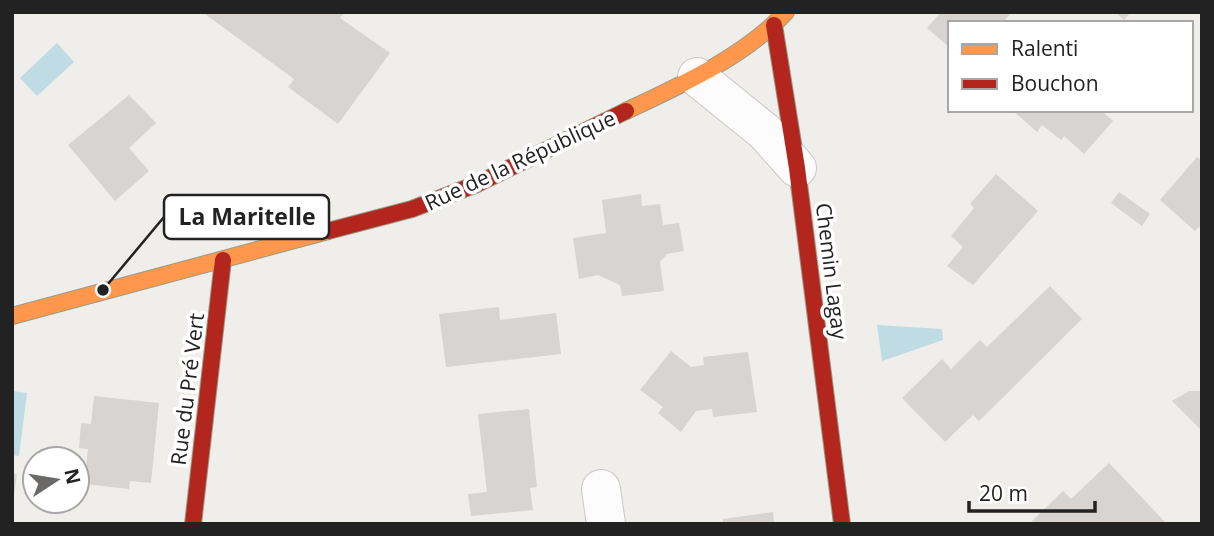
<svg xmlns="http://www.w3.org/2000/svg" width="1214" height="536" font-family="'Open Sans',sans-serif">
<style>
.water{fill:#bfdbe3}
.building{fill:#d7d4d2}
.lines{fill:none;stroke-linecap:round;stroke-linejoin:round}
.street-casing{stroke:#c9c8c7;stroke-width:40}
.slow-casing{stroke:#999a82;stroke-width:18}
.jam-casing{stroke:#999a82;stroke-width:18}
.street{stroke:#fdfcfc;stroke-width:38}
.slow{stroke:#ff974d;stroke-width:16}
.jam{stroke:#b3261e;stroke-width:16}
.labels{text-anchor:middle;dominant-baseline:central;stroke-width:7;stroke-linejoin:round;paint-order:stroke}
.street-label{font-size:21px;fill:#222;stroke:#fff}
.leader{fill:none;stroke:#222;stroke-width:2.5}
.callout-dot{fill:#222;stroke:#fff;stroke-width:2.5}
.callout{fill:#fff;stroke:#222;stroke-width:2.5}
.callout-label{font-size:23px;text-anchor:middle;font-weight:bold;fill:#222}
</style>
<rect width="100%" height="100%" fill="#f0eeeb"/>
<g class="water">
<path d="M57 43 74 62 37 96 20 78Z"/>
<path d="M877 325 942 329 943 340 882 361Z"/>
<path d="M12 391 27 393 19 456 12 455Z"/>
</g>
<g class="building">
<path d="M202 12H345L340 18 390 53 338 124 288 87 294 79Z"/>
<path d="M941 12H1012L1004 21 1007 23H950V48L927 28Z"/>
<path d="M1115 12H1131L1124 20Z"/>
<path d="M129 95 156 123 129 148 149 171 115 201 68 145Z"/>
<path d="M1012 110H1101L1113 121 1084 154 1064 136 1061 140 1042 125 1037 132Z"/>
<path d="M1197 157 1202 161V224L1195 231 1160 200Z"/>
<path d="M996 174 1038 211 973 285 947 266 963 247 951 236 974 208 970 204Z"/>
<path d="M1119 192 1150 214 1142 226 1111 203Z"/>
<path d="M641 194 642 206 660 204 663 225 679 223 684 251 667 254 660 262 664 291 622 296 620 285 598 275 579 279 573 238 606 233 602 200Z"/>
<path d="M1050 286 1082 319 979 421 973 415 945 442 902 398 942 359 951 369 980 340 987 347Z"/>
<path d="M499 307 500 320 556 313 561 354 446 367 439 314Z"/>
<path d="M671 351 691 367 704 365 703 357 748 352 757 412 713 417 712 409 696 411 681 432 658 413 663 407 640 390Z"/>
<path d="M1189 391H1202V431L1172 401Z"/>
<path d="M94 396 159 403 151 483 130 481 129 489 84 484 88 449 79 448 81 423 91 424Z"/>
<path d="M529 409 537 487 530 488 533 510 471 516 468 494 487 492 478 414Z"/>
<path d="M1109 463 1167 524H1029L1063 491 1071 499Z"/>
<path d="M12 474H17L14 495 12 494Z"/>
<path d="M773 512 774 524H723V519Z"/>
</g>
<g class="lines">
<g class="street-casing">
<g id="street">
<path d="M697 77 765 132 797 168"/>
<path d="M601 489 606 524"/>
</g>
</g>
<g class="slow-casing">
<g id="slow">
<path d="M626 111C681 85 744 57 786 12"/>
<path d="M12 316 328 231"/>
</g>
</g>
<g class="jam-casing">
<g id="jam">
<path d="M774 25 797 168 842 524"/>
<path d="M328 231 412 209 477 184 626 111"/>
<path d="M193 524 223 260"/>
</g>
</g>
<use href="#street" class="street"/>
<use href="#slow" class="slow"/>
<use href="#jam" class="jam"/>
</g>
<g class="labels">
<g class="street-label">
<text transform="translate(520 160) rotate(-25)">Rue de la République</text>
<text transform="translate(832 271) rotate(83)">Chemin Lagay</text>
<text transform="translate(187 389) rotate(-83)">Rue du Pré Vert</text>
</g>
</g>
<path class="leader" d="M103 290L164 217"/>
<circle class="callout-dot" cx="103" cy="290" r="7"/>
<rect class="callout" x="164" y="195" width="165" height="44" rx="7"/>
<g class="callout-label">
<text x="247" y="225">La Maritelle</text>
</g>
<rect width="1214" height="536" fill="none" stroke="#222222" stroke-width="28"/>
<rect x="948" y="21" width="245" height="91" fill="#ffffff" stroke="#a7a7a7" stroke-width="2"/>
<rect x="962" y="44" width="35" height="10" fill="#ff974d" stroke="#a7a7a7" stroke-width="2"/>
<text x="1011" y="56" font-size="21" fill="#222222">Ralenti</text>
<rect x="962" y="79" width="35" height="10" fill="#b3261e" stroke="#a7a7a7" stroke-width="2"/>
<text x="1011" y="91" font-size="21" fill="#222222">Bouchon</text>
<g transform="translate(56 480) rotate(78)"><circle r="33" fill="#ffffff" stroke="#a7a7a7" stroke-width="2"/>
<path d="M0-5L12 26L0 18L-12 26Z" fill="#6a6968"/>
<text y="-10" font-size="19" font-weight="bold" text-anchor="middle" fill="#222222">N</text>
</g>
<path d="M969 501v10h126v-10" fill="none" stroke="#222222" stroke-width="3.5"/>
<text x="979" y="501" font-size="21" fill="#222222" stroke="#ffffff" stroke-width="5" paint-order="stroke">20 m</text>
</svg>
